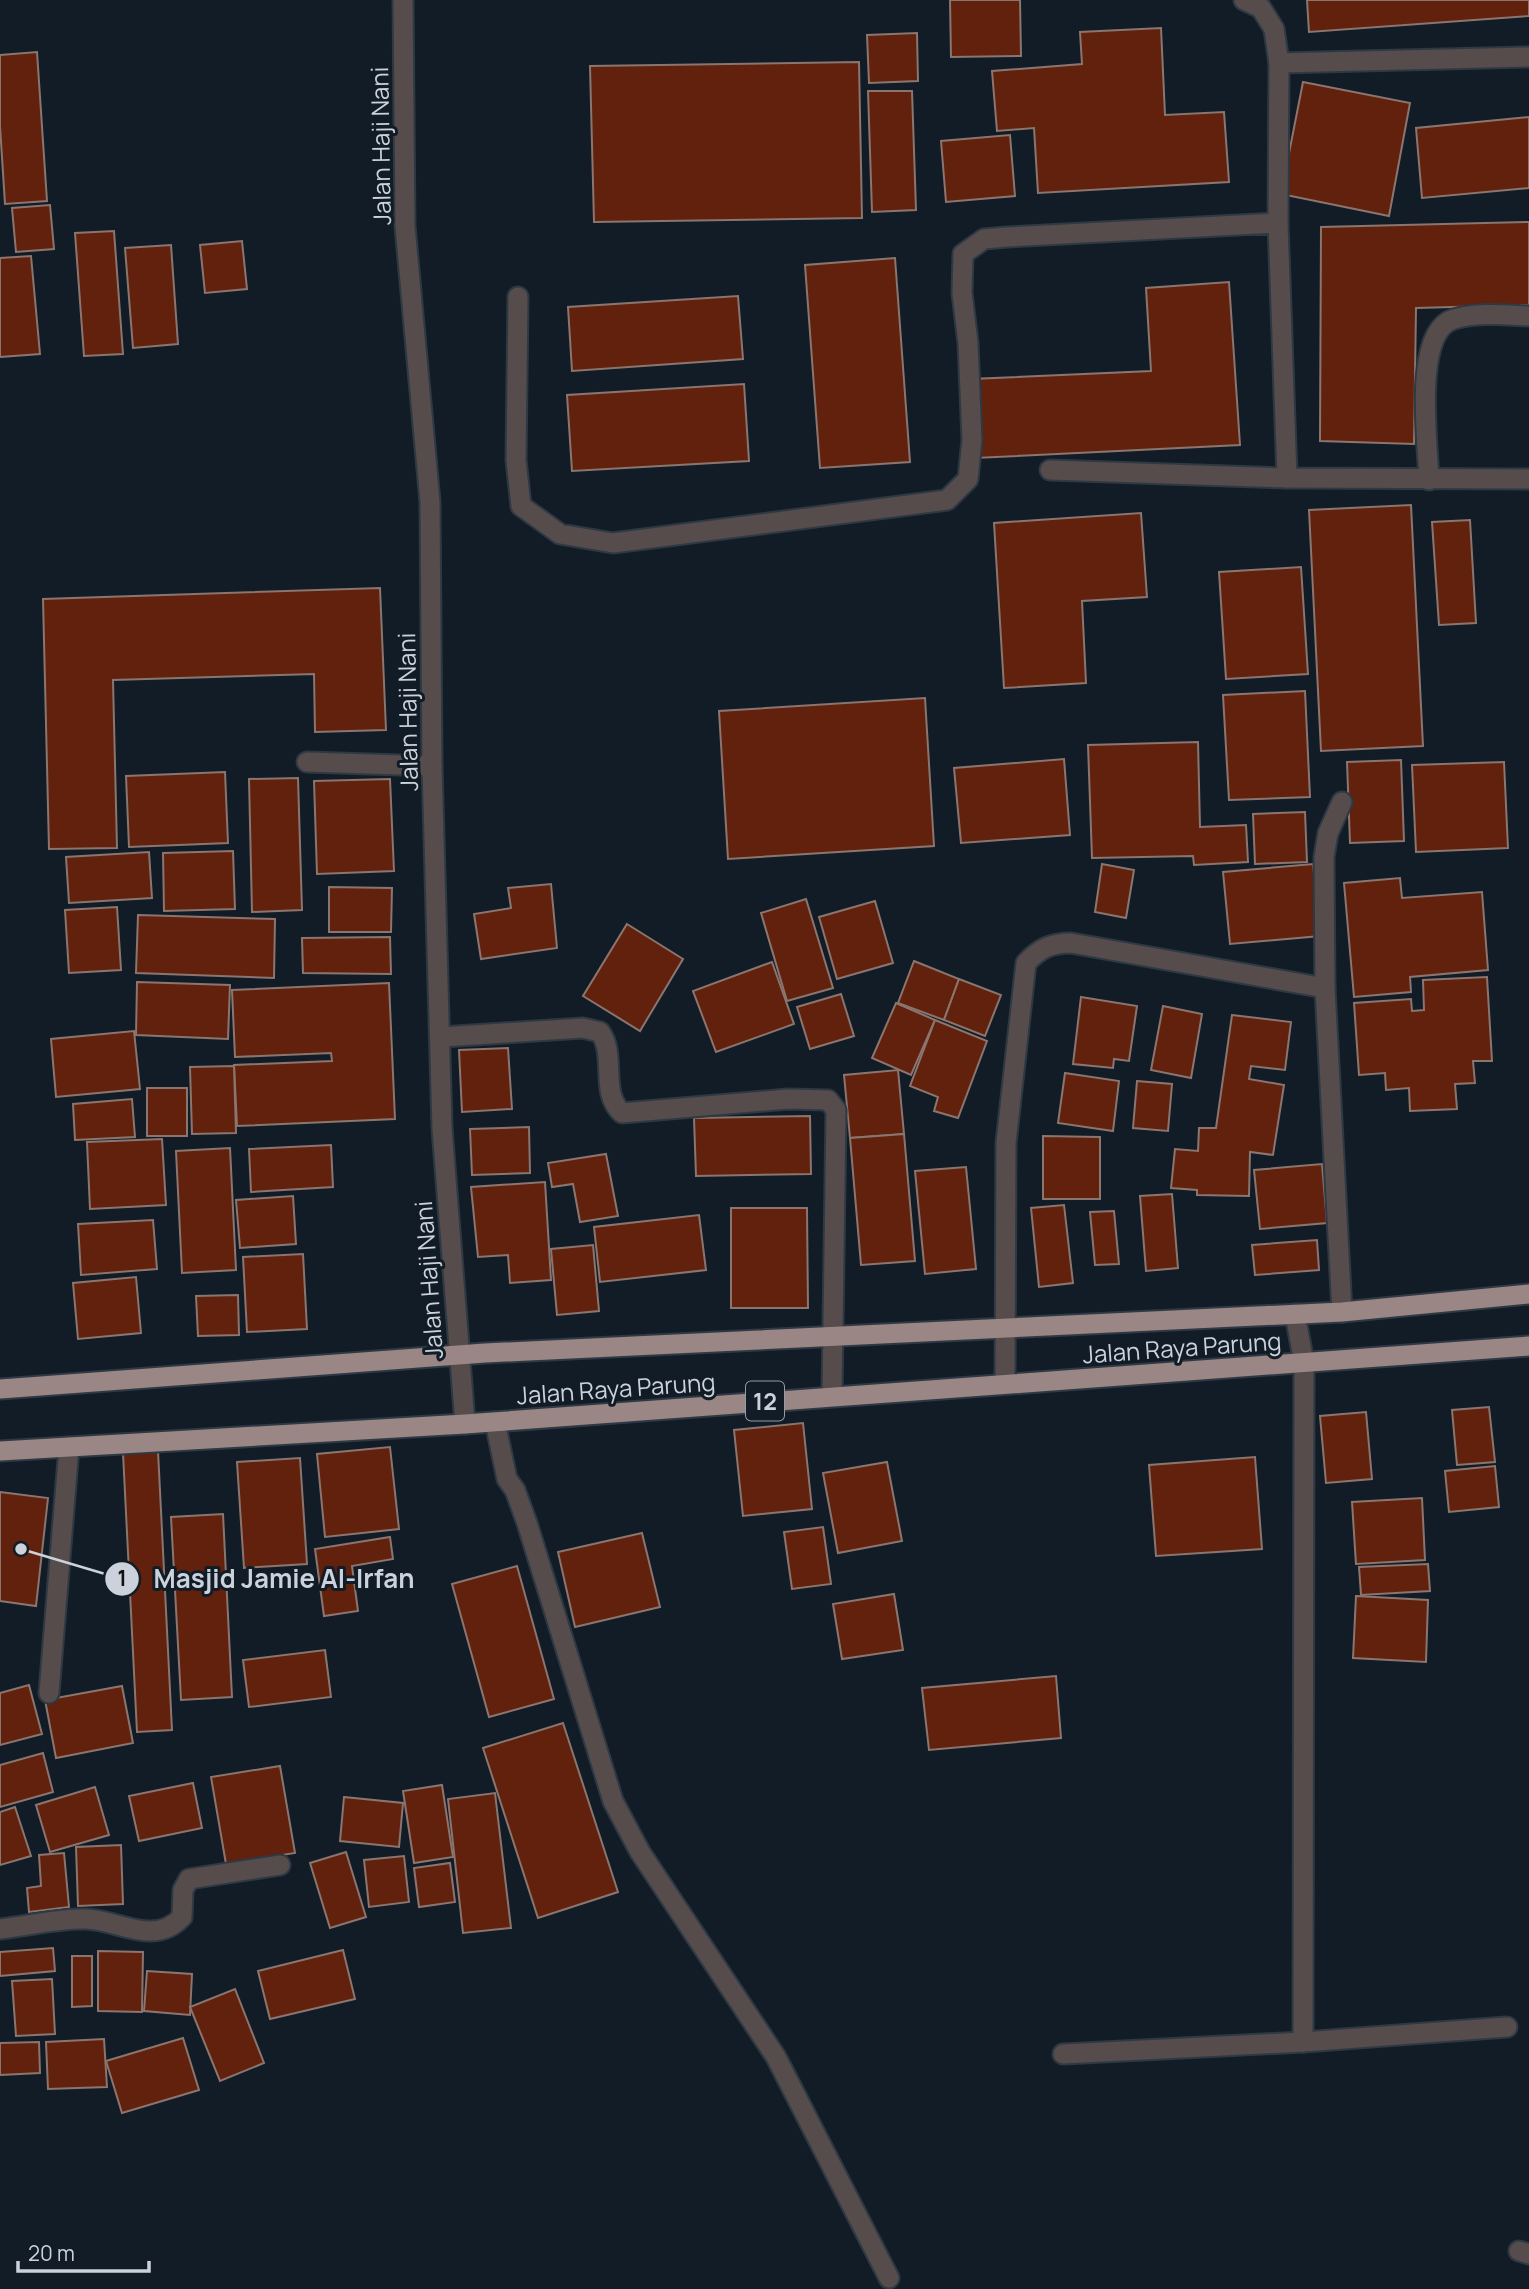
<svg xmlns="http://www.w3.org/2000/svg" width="1529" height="2289" font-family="Manrope,sans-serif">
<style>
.building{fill:#61210d;stroke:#8a756f;stroke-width:2}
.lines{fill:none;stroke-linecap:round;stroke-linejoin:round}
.service-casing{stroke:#2f3944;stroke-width:23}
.minor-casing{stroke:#2f3944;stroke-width:23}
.trunk-casing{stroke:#2f3944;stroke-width:23}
.service{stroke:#554c4b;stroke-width:19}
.minor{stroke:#554c4b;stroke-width:19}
.trunk{stroke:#9a8684;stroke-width:19}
.labels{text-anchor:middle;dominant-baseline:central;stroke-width:6;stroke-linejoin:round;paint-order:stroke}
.shield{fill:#111c27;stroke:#939ba5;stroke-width:2}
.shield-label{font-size:23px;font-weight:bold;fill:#cbd2db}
.street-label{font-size:24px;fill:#cbd2db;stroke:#111c27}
.leader{fill:none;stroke:#cbd2db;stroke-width:2.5}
.callout-dot{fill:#cbd2db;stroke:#111c27;stroke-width:2.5}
.mark-label{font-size:21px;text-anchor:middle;font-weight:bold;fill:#111}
.callout-label{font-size:26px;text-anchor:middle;font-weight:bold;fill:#cbd2db;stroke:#111c27;stroke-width:6;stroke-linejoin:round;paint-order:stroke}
</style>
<rect width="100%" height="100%" fill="#111c27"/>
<g class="building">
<path d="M950 0H1020L1021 56 951 57Z"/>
<path d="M1307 0H1529V16L1309 32Z"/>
<path d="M1161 28 1165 115 1224 112 1229 182 1038 193 1034 128 997 131 992 71 1082 64 1080 32Z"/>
<path d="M917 33 918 81 869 83 867 35Z"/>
<path d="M37 52 47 201 5 204 0 126V55Z"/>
<path d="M859 62 862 218 594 222 590 66Z"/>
<path d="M1303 82 1410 103 1389 216 1281 194Z"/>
<path d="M868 91H912L916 210 872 212Z"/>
<path d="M1529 117V188L1422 198 1416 128Z"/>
<path d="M1010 135 1015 196 946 202 941 141Z"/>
<path d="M50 205 54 249 16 252 12 208Z"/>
<path d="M1529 222V305L1416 308 1414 444 1320 441 1321 227Z"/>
<path d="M114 231 123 354 84 356 75 233Z"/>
<path d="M242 241 247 289 205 293 200 245Z"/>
<path d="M171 245 178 344 133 348 125 248Z"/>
<path d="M31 256 40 354 0 357V258Z"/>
<path d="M895 258 910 462 820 468 805 265Z"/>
<path d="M1229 282 1240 445 975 458 971 379 1151 371 1146 288Z"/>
<path d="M738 296 743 359 572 371 568 307Z"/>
<path d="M744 384 749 461 572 471 567 395Z"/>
<path d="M1411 505 1423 746 1321 751 1309 510Z"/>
<path d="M1141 513 1147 597 1082 601 1086 683 1004 688 994 523Z"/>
<path d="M1470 520 1476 623 1439 625 1432 522Z"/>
<path d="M1301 567 1308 674 1226 679 1219 572Z"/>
<path d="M380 588 386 730 315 732 314 674 113 680 117 848 49 849 43 599Z"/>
<path d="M1305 691 1310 797 1229 800 1223 695Z"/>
<path d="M925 698 934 846 728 859 719 711Z"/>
<path d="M1198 742 1200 827 1246 825 1248 862 1194 865 1193 856 1092 858 1088 745Z"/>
<path d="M1064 759 1070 835 961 843 954 768Z"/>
<path d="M1401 760 1404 841 1350 843 1347 762Z"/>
<path d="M1504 762 1508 848 1416 852 1412 765Z"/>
<path d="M225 772 228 843 129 847 126 776Z"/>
<path d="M298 778 302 910 252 912 249 779Z"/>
<path d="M390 779 394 871 317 874 314 781Z"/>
<path d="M1305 812 1307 862 1255 864 1253 814Z"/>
<path d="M233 851 235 909 164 911 163 853Z"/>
<path d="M149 852 152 898 69 903 66 857Z"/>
<path d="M1102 864 1134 870 1126 918 1095 912Z"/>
<path d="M1313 864 1320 936 1230 944 1223 872Z"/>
<path d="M1400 878 1402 898 1482 892 1488 970 1410 977 1411 992 1354 997 1344 883Z"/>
<path d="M551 884 557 948 481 959 474 914 511 908 508 888Z"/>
<path d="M329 887 392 888 391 932H329Z"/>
<path d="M806 899 833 988 787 1001 761 913Z"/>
<path d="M875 901 893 963 837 979 819 917Z"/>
<path d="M117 907 121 970 69 973 65 910Z"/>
<path d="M138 915 275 919 274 978 136 973Z"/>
<path d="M627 924 683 959 640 1031 583 996Z"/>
<path d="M390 937 391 974 303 973 302 938Z"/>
<path d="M914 961 959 979 944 1020 898 1003Z"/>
<path d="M772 962 794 1024 716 1052 693 991Z"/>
<path d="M1487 977 1492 1061H1473L1475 1083 1455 1084 1457 1109 1410 1111 1409 1088 1386 1090 1385 1073 1359 1075 1354 1003 1411 999 1412 1011 1424 1010 1423 980Z"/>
<path d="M959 979 1001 995 985 1036 944 1020Z"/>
<path d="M137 982 230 985 228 1039 136 1035Z"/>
<path d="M389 983 395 1119 237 1126 234 1065 332 1061 331 1053 235 1057 232 990Z"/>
<path d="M841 994 854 1036 810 1049 797 1007Z"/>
<path d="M1081 997 1137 1006 1129 1061 1114 1059 1113 1068 1073 1064Z"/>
<path d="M896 1003 935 1020 911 1075 872 1058Z"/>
<path d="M1163 1006 1202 1014 1191 1078 1151 1070Z"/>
<path d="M1232 1015 1291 1022 1285 1070 1251 1066 1249 1079 1284 1085 1273 1155 1250 1152 1249 1196 1197 1195V1190L1171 1188 1175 1149 1198 1151 1199 1128H1216Z"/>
<path d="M935 1020 987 1041 958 1118 934 1111 938 1097 910 1086Z"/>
<path d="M134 1031 140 1089 56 1097 51 1039Z"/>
<path d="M508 1048 512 1109 462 1112 459 1050Z"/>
<path d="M234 1066 236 1133 192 1134 190 1067Z"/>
<path d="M898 1070 904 1134 850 1138 844 1075Z"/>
<path d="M1065 1073 1119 1081 1113 1131 1058 1123Z"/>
<path d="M1137 1081 1172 1084 1168 1131 1133 1128Z"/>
<rect x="147" y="1088" width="40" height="48"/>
<path d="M132 1099 135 1137 75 1140 73 1104Z"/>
<path d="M810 1116 811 1174 696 1176 694 1118Z"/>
<path d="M529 1127 530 1173 472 1175 470 1129Z"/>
<path d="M904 1134 915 1261 861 1265 850 1138Z"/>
<path d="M1043 1136 1100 1137V1199H1043Z"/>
<path d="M162 1139 166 1205 90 1209 87 1142Z"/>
<path d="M331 1145 333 1187 251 1192 249 1149Z"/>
<path d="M230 1148 236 1270 182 1273 176 1151Z"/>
<path d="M606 1154 618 1216 580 1222 573 1184 552 1187 548 1163Z"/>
<path d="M1322 1164 1327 1223 1260 1229 1254 1170Z"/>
<path d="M966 1167 976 1269 925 1274 915 1171Z"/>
<path d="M545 1182 551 1280 510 1283 508 1255 478 1257 471 1187Z"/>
<path d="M1172 1194 1178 1268 1146 1271 1140 1196Z"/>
<path d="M293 1196 296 1244 240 1248 236 1200Z"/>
<path d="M1064 1205 1073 1283 1039 1287 1031 1208Z"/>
<path d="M731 1208H807L808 1308H731Z"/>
<path d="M1114 1211 1119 1264 1095 1265 1090 1212Z"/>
<path d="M699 1215 706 1270 600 1282 594 1227Z"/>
<path d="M153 1220 157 1269 81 1275 78 1224Z"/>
<path d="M1317 1240 1319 1270 1255 1275 1252 1245Z"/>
<path d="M593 1245 599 1311 557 1315 551 1249Z"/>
<path d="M303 1254 307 1329 247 1332 243 1257Z"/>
<path d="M136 1277 141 1333 78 1339 73 1283Z"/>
<path d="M238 1295 239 1335 198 1336 196 1296Z"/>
<path d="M1489 1407 1495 1462 1457 1465 1452 1410Z"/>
<path d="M1366 1412 1372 1479 1326 1483 1320 1416Z"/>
<path d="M803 1423 812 1509 743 1516 734 1430Z"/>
<path d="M390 1447 399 1529 325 1537 317 1454Z"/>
<path d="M158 1451 172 1730 137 1732 123 1453Z"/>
<path d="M1255 1457 1262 1549 1156 1556 1149 1465Z"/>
<path d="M300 1458 307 1564 244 1568 237 1462Z"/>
<path d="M887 1462 902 1541 838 1553 823 1473Z"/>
<path d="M1495 1466 1499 1507 1449 1512 1445 1471Z"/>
<path d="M0 1492 48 1498 36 1606 0 1601Z"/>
<path d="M1422 1498 1425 1560 1356 1564 1352 1502Z"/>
<path d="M223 1514 232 1697 181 1700 171 1517Z"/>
<path d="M823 1527 831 1584 792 1589 784 1532Z"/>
<path d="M642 1533 660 1607 575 1627 558 1552Z"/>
<path d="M390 1537 393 1559 352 1566 358 1611 324 1616 315 1549Z"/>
<path d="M1428 1564 1430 1591 1361 1595 1359 1567Z"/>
<path d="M517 1566 554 1699 489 1717 452 1584Z"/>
<path d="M894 1594 903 1650 842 1659 833 1604Z"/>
<path d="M1356 1596 1428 1600 1426 1662 1353 1658Z"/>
<path d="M325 1650 331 1697 249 1707 243 1660Z"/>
<path d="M1056 1676 1061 1738 929 1750 922 1688Z"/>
<path d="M29 1685 42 1734 0 1745V1693Z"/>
<path d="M122 1686 133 1743 56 1758 45 1700Z"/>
<path d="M563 1723 618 1892 538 1918 483 1748Z"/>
<path d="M43 1753 53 1792 0 1807V1765Z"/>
<path d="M280 1766 295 1853 226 1864 211 1777Z"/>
<path d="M193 1783 202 1828 139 1841 129 1796Z"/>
<path d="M442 1785 453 1857 414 1863 403 1791Z"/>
<path d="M95 1787 109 1835 50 1852 36 1805Z"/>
<path d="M495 1793 511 1928 463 1933 448 1799Z"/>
<path d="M344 1797 403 1803 399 1847 340 1841Z"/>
<path d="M15 1807 31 1856 0 1865V1812Z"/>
<path d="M121 1845 123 1904 78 1906 76 1847Z"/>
<path d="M346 1852 366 1917 330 1928 310 1863Z"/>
<path d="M64 1853 69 1907 29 1912 27 1888 41 1886 39 1855Z"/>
<path d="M404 1856 409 1902 369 1907 364 1860Z"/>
<path d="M450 1863 455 1902 419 1907 414 1868Z"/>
<path d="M53 1948 55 1971 0 1976V1952Z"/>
<path d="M343 1950 355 1999 270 2019 258 1971Z"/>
<path d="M98 1951 143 1952 142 2012 98 2011Z"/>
<path d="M72 1956H92V2006L72 2007Z"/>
<path d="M147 1971 192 1974 190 2015 144 2011Z"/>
<path d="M52 1979 55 2034 16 2036 12 1981Z"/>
<path d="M235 1989 264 2063 220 2081 190 2007Z"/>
<path d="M183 2038 199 2090 122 2113 106 2061Z"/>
<path d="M104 2039 107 2087 48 2089 46 2042Z"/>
<path d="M39 2042 40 2073 0 2075V2043Z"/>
</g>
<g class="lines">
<g class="service-casing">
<g id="service">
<path d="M1429 480C1428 445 1412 331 1454 319 1477 312 1505 315 1529 316"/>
<path d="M1295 1314 1304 1363 1303 2042 1507 2027"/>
<path d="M1063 2054 1303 2042"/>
</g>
</g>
<g class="minor-casing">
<g id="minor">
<path d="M403 0 405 226 430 502 432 766 442 1128 465 1424"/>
<path d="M1244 0 1261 8 1274 29 1279 63 1278 223"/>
<path d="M1279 63 1529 57"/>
<path d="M518 297 516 460 521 506 560 534 613 543 947 500 968 479 972 440 968 343 962 293 963 254 984 239 1007 237 1278 223 1287 478 1529 479"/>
<path d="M1050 470 1287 478"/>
<path d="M307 762 432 766"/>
<path d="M1342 802 1328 833 1324 857 1325 988 1342 1312"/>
<path d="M441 1037 583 1028 600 1032C617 1056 599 1092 622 1113L788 1099 828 1100 836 1110 832 1396"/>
<path d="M1005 1384 1006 1143 1026 963C1039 949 1050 943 1071 943L1325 988"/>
<path d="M495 1422 507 1479 515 1490 527 1523 613 1801 640 1852 776 2057 889 2278"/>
<path d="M49 1693 69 1447"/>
<path d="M0 1929C28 1926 58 1918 86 1919 119 1920 154 1947 182 1917L183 1890 189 1879 280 1865"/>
<path d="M1519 2251 1529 2254"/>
</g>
</g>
<g class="trunk-casing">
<g id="trunk">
<path d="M0 1389 485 1353 1342 1312 1529 1294"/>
<path d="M0 1451 465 1424 1529 1346"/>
</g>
</g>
<use href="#service" class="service"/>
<use href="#minor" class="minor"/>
<use href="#trunk" class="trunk"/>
</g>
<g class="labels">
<rect class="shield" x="746" y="1381.5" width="38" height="39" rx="5"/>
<g class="shield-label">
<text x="765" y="1401">12</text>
</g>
<g class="street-label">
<text transform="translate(380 146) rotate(-91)">Jalan Haji Nani</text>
<text transform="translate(407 712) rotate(-91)">Jalan Haji Nani</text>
<text transform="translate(428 1280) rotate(-94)">Jalan Haji Nani</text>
<text transform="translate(1182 1347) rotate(-4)">Jalan Raya Parung</text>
<text transform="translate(616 1388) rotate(-4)">Jalan Raya Parung</text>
</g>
</g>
<path class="leader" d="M21 1549L122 1579"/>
<g class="callout-dot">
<circle cx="21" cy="1549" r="7"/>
<circle cx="122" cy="1579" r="18"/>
</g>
<g class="mark-label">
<text x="122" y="1586">1</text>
</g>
<g class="callout-label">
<text x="284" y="1588">Masjid Jamie Al-Irfan</text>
</g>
<path d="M18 2261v10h131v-10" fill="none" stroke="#cbd2db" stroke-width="3.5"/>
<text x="28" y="2261" font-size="21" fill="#cbd2db" stroke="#111c27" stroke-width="5" paint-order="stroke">20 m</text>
</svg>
